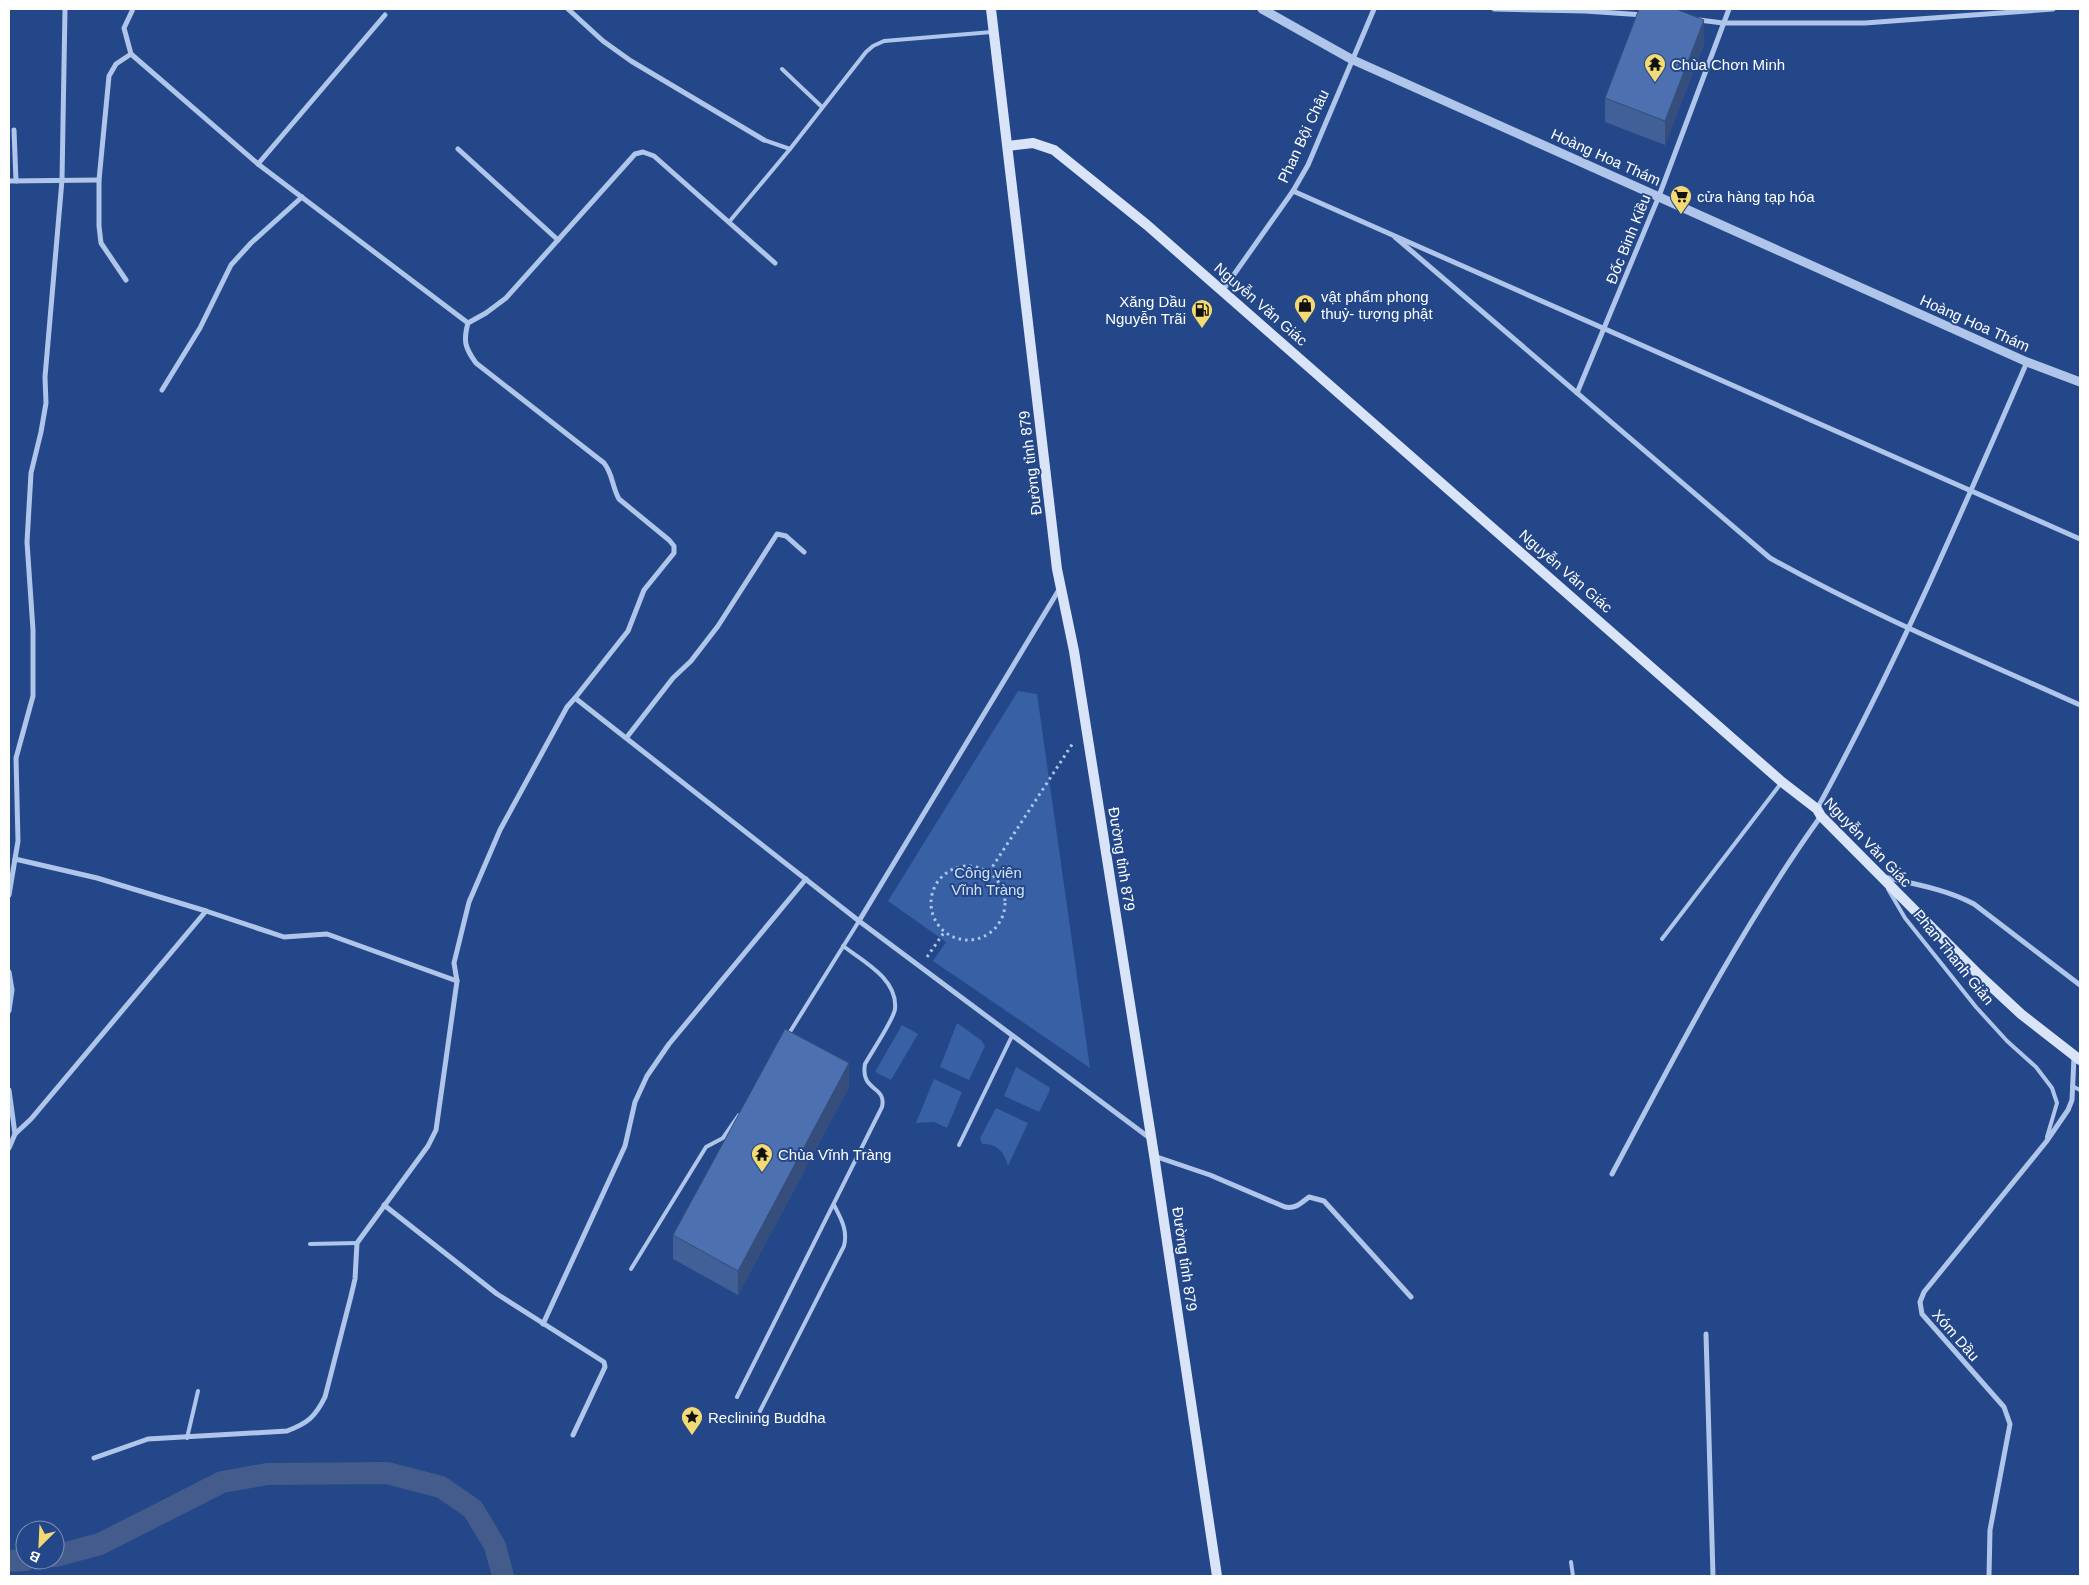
<svg xmlns="http://www.w3.org/2000/svg" width="2089" height="1585" font-family="Helvetica,sans-serif">
<style>
.green{fill:#3860a5}
.lines{fill:none;stroke-linecap:round;stroke-linejoin:round}
.canal{stroke:#435c8c;stroke-width:22}
.path{stroke:#afc5e9;stroke-width:3;stroke-dasharray:2.5 4;stroke-linecap:butt}
.service{stroke:#afc5e9;stroke-width:4}
.minor{stroke:#afc5e9;stroke-width:5}
.tertiary{stroke:#afc5e9;stroke-width:9}
.secondary{stroke:#dae4f8;stroke-width:10}
.wall{fill:#416097}
.shaded-wall{fill:#354e7b}
.building{fill:#4c70b0;stroke:#354e7b}
.labels{text-anchor:middle;dominant-baseline:central;stroke-width:4;stroke-linejoin:round;paint-order:stroke}
.poi-label{font-size:15px;fill:#fff;stroke:#234788;text-anchor:start}
.street-label{font-size:15px;fill:#fff;stroke:#234788}
.park-label{font-size:15px;fill:#d3e1f7;stroke:#234788}
</style>
<rect width="100%" height="100%" fill="#234788"/>
<g class="green">
<path d="M1018 691 1037 694 1090 1068 933 961 946 942 888 901Z"/>
<path d="M957 1023 981 1040 985 1046 969 1080 940 1067Z"/>
<path d="M902 1025 918 1034 891 1080 875 1072Z"/>
<path d="M1016 1067 1049 1087 1050 1090 1039 1112 1004 1096Z"/>
<path d="M934 1079 962 1092 947 1128 934 1122 916 1123Z"/>
<path d="M996 1108 1028 1123 1008 1166C1005 1153 997 1143 982 1144L980 1138Z"/>
</g>
<g class="lines">
<g class="canal">
<path d="M55 1556 100 1544 222 1482 267 1474 387 1473 441 1487 473 1509 495 1546 503 1576"/>
<path d="M9 1561 25 1560"/>
</g>
<g class="path">
<circle cx="968" cy="903" r="37"/>
<path d="M989 872 1073 743"/>
<path d="M927 957 945 931"/>
</g>
<g class="service">
<path d="M782 69 822 107"/>
<path d="M764 140 790 149 866 52 873 46 884 41 992 32"/>
<path d="M729 222 790 149"/>
<path d="M1888 889 1905 918 1976 1007 2007 1041 2036 1067 2052 1088 2057 1103 2047 1137"/>
<path d="M1662 939 1782 782"/>
<path d="M788 1035 859 921"/>
<path d="M2072 1086 2080 1090"/>
<path d="M959 1145 1012 1036"/>
<path d="M310 1244 357 1243"/>
<path d="M631 1269 706 1147 723 1138 739 1115"/>
<path d="M737 1397 882 1107C887 1085 860 1092 865 1064 871 1053 894 1019 895 1009 898 979 863 961 843 946"/>
<path d="M760 1411 844 1246C848 1230 841 1219 834 1205"/>
<path d="M187 1438 198 1391"/>
<path d="M1571 1562 1573 1576"/>
</g>
<g class="minor">
<path d="M133 9 124 28 131 54 258 164 468 323"/>
<path d="M568 9 603 41 631 61 764 140"/>
<path d="M1494 9 1585 11 1644 15"/>
<path d="M1699 20 1723 23H1865L2053 9"/>
<path d="M14 130 16 181"/>
<path d="M458 149 558 240"/>
<path d="M258 164 385 15"/>
<path d="M9 181 99 180"/>
<path d="M1293 191 2080 539"/>
<path d="M1395 237 1770 558C1870 614 1976 658 2080 705"/>
<path d="M126 280 101 243 99 226V180L109 76 116 64 131 54"/>
<path d="M1223 290 1293 191 1308 165 1374 9"/>
<path d="M162 390 200 328 231 265 251 243 302 197"/>
<path d="M1577 393 1659 196 1729 9"/>
<path d="M1060 588 859 921 1151 1139"/>
<path d="M575 698 628 631 644 590 674 553V546L669 540 619 499C612 487 613 474 604 463L476 363C465 348 463 341 468 323L486 313 506 298 635 154 643 152 654 156 775 263"/>
<path d="M627 737 673 678 691 661 718 626 777 534 786 536 804 552"/>
<path d="M1817 809C1897 663 1961 514 2027 362"/>
<path d="M15 859 97 878 206 911"/>
<path d="M1884 877C1914 884 1946 889 1974 904L2080 985"/>
<path d="M9 895 18 841 16 758 33 696V630L27 542 31 473 41 432 46 403 45 377 62 180 65 9"/>
<path d="M9 972 12 990 9 1011"/>
<path d="M9 1090 15 1134 9 1148"/>
<path d="M15 1134 31 1119 206 911 284 937 327 934 457 981"/>
<path d="M1154 1156 1210 1175 1285 1207C1296 1209 1301 1203 1309 1197L1324 1201 1411 1297"/>
<path d="M1612 1174C1677 1052 1740 929 1821 816"/>
<path d="M384 1205 497 1294 604 1362 605 1367 573 1435"/>
<path d="M543 1324 625 1146 635 1102 647 1076 669 1044 806 879"/>
<path d="M1706 1334 1713 1576"/>
<path d="M94 1458 148 1439 287 1431C308 1423 315 1417 325 1397L351 1296 355 1279 357 1243 428 1146 436 1130 457 981 454 963 469 902 500 830 567 707 575 698 859 921"/>
<path d="M1989 1576 1990 1530 2010 1424 2004 1407 1922 1314 1920 1302 1924 1292 2046 1142 2068 1110 2072 1100 2074 1057"/>
</g>
<path class="tertiary" d="M1262 9 1351 59 2027 362 2080 382"/>
<g class="secondary">
<path d="M991 9 1057 569 1074 651 1154 1155 1217 1576"/>
<path d="M1008 146 1033 143 1054 150 1147 225 1782 782 1817 809 1821 816 1979 975 2021 1014 2080 1060"/>
</g>
</g>
<g class="wall">
<path d="M1704 44 1665 145 1605 122V98Z"/>
<path d="M849 1087 738 1295 673 1259V1235Z"/>
</g>
<g class="shaded-wall">
<path d="M1704 20V44L1665 145V121Z"/>
<path d="M849 1063V1087L738 1295V1271Z"/>
</g>
<g class="building">
<path d="M1639 9H1676L1704 20 1665 121 1605 98Z"/>
<path d="M785 1029 849 1063 738 1271 673 1235Z"/>
</g>
<defs>
<g id="temple-pin" transform="scale(1.125)"><path d="M0 17L-7.5 6A9.5 9.5 0 1 1 7.5 6Z" fill="#f4da72" stroke="#234788"/><path d="M0-6L5-2H3V0L6.5 2.5H4V6H1.5V3h-3V6H-4V2.5H-6.5L-3 0V-2H-5Z" fill="#111"/></g>
<g id="supermarket-pin" transform="scale(1.125)"><path d="M0 17L-7.5 6A9.5 9.5 0 1 1 7.5 6Z" fill="#f4da72" stroke="#234788"/><path d="M-6-5.5h2.5l.6 2H6L4.5 2H-2.5L-4.4-4H-6ZM-1.5 3.2a1.3 1.3 0 1 0 .1 0ZM3 3.2a1.3 1.3 0 1 0 .1 0Z" fill="#111"/></g>
<g id="shop-pin" transform="scale(1.125)"><path d="M0 17L-7.5 6A9.5 9.5 0 1 1 7.5 6Z" fill="#f4da72" stroke="#234788"/><path d="M-5-2.5h2.3a2.7 3.5 0 0 1 5.4 0H5L5.5 6h-11ZM-1.5-2.5h3a1.5 2.3 0 0 0-3 0Z" fill="#111"/></g>
<g id="fuel-pin" transform="scale(1.125)"><path d="M0 17L-7.5 6A9.5 9.5 0 1 1 7.5 6Z" fill="#f4da72" stroke="#234788"/><path d="M-5.5-6h7V0h2V4h1.3V-2.5L3-4.5l.8-.8L6-3V5H2.5V1h-1V6h-7ZM-4.2-4.7v3.2H.2V-4.7Z" fill="#111"/></g>
<g id="sight-pin" transform="scale(1.125)"><path d="M0 17L-7.5 6A9.5 9.5 0 1 1 7.5 6Z" fill="#f4da72" stroke="#234788"/><path d="M0-6L1.8-2.2L6-1.7L2.9 1.2L3.7 5.4L0 3.3L-3.7 5.4L-2.9 1.2L-6-1.7L-1.8-2.2Z" fill="#111"/></g>
</defs>
<g fill-rule="evenodd">
<use href="#temple-pin" x="1655" y="64"/>
<use href="#supermarket-pin" x="1681" y="196"/>
<use href="#shop-pin" x="1305" y="305"/>
<use href="#fuel-pin" x="1202" y="310"/>
<use href="#temple-pin" x="762" y="1154"/>
<use href="#sight-pin" x="692" y="1417"/>
</g>
<g class="labels">
<g class="poi-label">
<text x="1671" y="64">Chùa Chơn Minh</text>
<text x="1697" y="196">cửa hàng tạp hóa</text>
<text x="1321" y="296">vật phẩm phong<tspan x="1321" dy="17">thuỷ- tượng phật</tspan></text>
<text x="1186" y="301" text-anchor="end">Xăng Dầu<tspan x="1186" dy="17">Nguyễn Trãi</tspan></text>
<text x="778" y="1154">Chùa Vĩnh Tràng</text>
<text x="708" y="1417">Reclining Buddha</text>
</g>
<g class="street-label">
<text transform="translate(1303 136) rotate(-65)">Phan Bội Châu</text>
<text transform="translate(1606 157) rotate(24)">Hoàng Hoa Thám</text>
<text transform="translate(1628 239) rotate(-68)">Đốc Binh Kiều</text>
<text transform="translate(1261 304) rotate(41)">Nguyễn Văn Giác</text>
<text transform="translate(1975 323) rotate(24)">Hoàng Hoa Thám</text>
<text transform="translate(1030 463) rotate(-97)">Đường tỉnh 879</text>
<text transform="translate(1566 571) rotate(41)">Nguyễn Văn Giác</text>
<text transform="translate(1868 842) rotate(46)">Nguyễn Văn Giác</text>
<text transform="translate(1122 859) rotate(81)">Đường tỉnh 879</text>
<text transform="translate(1954 957) rotate(51)">Phan Thanh Giản</text>
<text transform="translate(1185 1259) rotate(82)">Đường tỉnh 879</text>
<text transform="translate(1956 1335) rotate(49)">Xóm Dầu</text>
</g>
<g class="park-label">
<text x="988" y="872">Công viên<tspan x="988" dy="17">Vĩnh Tràng</tspan></text>
</g>
</g>
<rect width="2089" height="1585" fill="none" stroke="#ffffff" stroke-width="20"/>
<g transform="translate(40 1545) rotate(204)"><circle r="24" fill="#234788" stroke="#7b91b8"/>
<path d="M0-4L9 19L0 12L-9 19Z" fill="#f4da72"/>
<text y="-8" font-size="14" font-weight="bold" text-anchor="middle" fill="#ffffff">B</text>
</g>
</svg>
